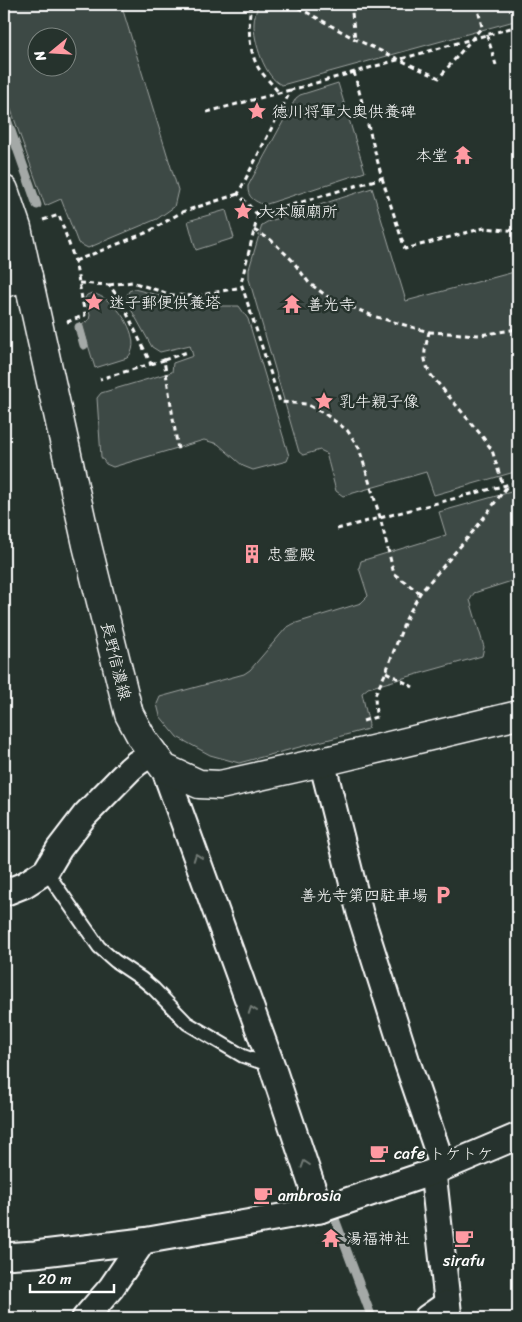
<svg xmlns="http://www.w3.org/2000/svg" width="522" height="1322" font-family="Sriracha,'Klee One',sans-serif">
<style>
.green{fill:#3e4944;stroke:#9ea4a2;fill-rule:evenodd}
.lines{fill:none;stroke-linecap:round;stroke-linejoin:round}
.stream{stroke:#a4a9a7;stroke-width:9}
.service-casing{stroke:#fff;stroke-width:16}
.minor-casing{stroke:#fff;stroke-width:29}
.tertiary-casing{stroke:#fff;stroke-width:31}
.primary-casing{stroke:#fff;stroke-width:31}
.path{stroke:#fff;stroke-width:3;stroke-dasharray:5 4;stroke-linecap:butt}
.service{stroke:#26332d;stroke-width:12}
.minor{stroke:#26332d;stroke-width:25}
.tertiary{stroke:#26332d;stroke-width:28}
.primary{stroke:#26332d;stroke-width:28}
.oneway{stroke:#727a76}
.labels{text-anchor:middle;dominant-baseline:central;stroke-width:5;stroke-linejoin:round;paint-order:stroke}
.poi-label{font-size:16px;fill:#fff;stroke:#26332d;text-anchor:start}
.street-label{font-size:16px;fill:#fff;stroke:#26332d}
</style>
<rect width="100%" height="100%" fill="#26332d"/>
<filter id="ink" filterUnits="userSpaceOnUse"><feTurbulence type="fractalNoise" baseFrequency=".02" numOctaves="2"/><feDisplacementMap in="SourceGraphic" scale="10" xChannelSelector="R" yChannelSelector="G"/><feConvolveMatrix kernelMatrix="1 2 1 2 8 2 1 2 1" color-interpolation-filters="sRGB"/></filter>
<g filter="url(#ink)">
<g class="green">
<path d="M4 4H121L178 190 174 207 157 219 88 248 78 243 61 199 45 206 4 90ZM38 38H68V68H38Z"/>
<path d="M258 4H518V20L282 85C265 79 253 40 254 23 254 17 257 10 258 4Z"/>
<path d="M338 83 365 172 264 205C255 201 247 198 248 186L296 98 300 95Z"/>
<path d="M372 188 406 301 518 271V471L434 495 426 472 343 496 336 491 326 453 320 450 303 455 299 452 249 279V269L262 225 267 222Z"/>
<path d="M226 210 234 238 196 250 188 221Z"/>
<path d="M134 289 200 306H239L248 319 289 456 287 461 253 470 243 466 218 444 204 440 113 467 106 464 101 457 97 398 101 393 172 372 173 363 193 356 190 345 160 352 152 347 132 311 127 296 129 291Z"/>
<path d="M92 293C99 295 107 299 113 305 125 315 142 345 127 358L95 368 82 325 89 320 90 315 85 298 87 295Z"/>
<path d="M518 490V579L474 593 470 600 484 647 482 656 368 688 362 693 369 725 368 729 239 763 210 755 177 737 160 716 157 704 160 697 244 674 250 670 286 628 293 624 361 603 368 596 359 568 361 561 446 535 439 512Z"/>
</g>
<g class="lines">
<g class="stream">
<path d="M4 111 37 205"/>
<path d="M79 327 84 345"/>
<path d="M335 1219 372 1318"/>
</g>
<g class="service-casing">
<path id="service" d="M46 871 99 947 115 961 142 979 154 989 187 1023 243 1056 272 1066"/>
</g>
<g class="minor-casing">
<g id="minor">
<path d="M322 762 360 913 407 1062 443 1167"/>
<path d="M164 768 272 1066 320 1210"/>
<path d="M4 893 24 885 46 871 59 849 85 815 130 769 137 763 153 753"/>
<path d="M433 1172 449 1318"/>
<path d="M4 1256 35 1254 143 1241 320 1210 433 1172 518 1136"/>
<path d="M85 1318 111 1288 143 1241"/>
<path d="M427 1318 447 1304"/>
</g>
</g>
<g class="tertiary-casing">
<path id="tertiary" d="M4 283 28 276"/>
</g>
<g class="primary-casing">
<path id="primary" d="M4 190 17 228 87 545 129 714 142 738 164 768 199 784 220 785 322 762 518 715"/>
</g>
<g class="path">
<path d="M251 4C248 24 248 51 259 69 265 77 273 85 279 93"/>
<path d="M290 4 301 9 355 39 439 78 482 27 477 5"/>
<path d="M351 4 355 39"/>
<path d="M301 9 311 4"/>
<path d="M487 35 496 65"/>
<path d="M207 112 290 90"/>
<path d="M382 178 405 249 484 228 518 231"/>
<path d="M258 215 241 283 280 402 306 404 325 414 347 430 359 448 380 517 394 574 420 593"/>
<path d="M258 215 238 194 291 90 518 26"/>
<path d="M258 215 382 178 354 72"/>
<path d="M43 220 59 215 75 261 85 315 67 322"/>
<path d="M254 230 271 240 292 260 309 283 328 297 373 316 429 332C425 351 421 357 431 375L482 436 492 450 503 486"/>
<path d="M75 261 148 232 182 212 238 194"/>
<path d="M79 283 109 285 121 301 151 364 100 379"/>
<path d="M109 285 132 282 172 295 197 296 242 287"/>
<path d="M429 332 480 335 518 329"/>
<path d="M164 360 187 352"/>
<path d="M151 364 164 360 178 450"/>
<path d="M337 529 518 482"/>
<path d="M386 672 413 687"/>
<path d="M363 721 376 717 375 695 386 672 405 621 420 593 476 528 508 485"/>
</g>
<use href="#service" class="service"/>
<use href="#minor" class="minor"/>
<use href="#tertiary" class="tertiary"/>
<use href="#primary" class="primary"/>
</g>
<defs><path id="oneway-chevron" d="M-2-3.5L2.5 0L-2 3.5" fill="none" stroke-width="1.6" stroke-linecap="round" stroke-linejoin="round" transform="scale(1.25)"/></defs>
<g class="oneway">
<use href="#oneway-chevron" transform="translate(197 857) rotate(-110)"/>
<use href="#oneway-chevron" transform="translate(252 1010) rotate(-110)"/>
<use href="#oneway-chevron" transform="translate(305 1164) rotate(-108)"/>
</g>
</g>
<defs>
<g id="sight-bare" transform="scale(1.5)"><path d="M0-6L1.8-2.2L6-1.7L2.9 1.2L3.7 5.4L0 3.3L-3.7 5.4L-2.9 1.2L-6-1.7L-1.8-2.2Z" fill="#ff9aa2" stroke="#26332d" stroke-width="2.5" paint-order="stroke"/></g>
<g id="temple-bare" transform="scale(1.5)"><path d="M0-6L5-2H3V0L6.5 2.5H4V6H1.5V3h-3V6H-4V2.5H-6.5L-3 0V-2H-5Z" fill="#ff9aa2" stroke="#26332d" stroke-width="2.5" paint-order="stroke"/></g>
<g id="building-bare" transform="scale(1.5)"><path d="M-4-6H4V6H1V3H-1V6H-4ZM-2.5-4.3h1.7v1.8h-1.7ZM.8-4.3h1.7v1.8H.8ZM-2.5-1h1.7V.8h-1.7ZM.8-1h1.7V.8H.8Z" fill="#ff9aa2" stroke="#26332d" stroke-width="2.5" paint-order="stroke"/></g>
<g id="parking-bare" transform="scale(1.5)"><path d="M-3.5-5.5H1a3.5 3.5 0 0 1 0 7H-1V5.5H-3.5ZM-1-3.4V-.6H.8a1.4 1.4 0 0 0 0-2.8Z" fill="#ff9aa2" stroke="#26332d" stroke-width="2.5" paint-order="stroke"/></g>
<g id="cafe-bare" transform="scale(1.5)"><path d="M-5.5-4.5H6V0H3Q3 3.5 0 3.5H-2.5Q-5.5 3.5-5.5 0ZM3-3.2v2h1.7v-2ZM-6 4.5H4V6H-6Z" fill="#ff9aa2" stroke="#26332d" stroke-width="2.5" paint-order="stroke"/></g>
</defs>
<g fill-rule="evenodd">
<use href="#sight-bare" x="257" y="111"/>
<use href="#temple-bare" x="463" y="155"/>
<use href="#sight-bare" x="243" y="211"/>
<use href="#sight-bare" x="94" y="302"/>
<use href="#temple-bare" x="292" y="304"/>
<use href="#sight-bare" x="324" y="401"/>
<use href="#building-bare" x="252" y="554"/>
<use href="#parking-bare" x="443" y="895"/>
<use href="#cafe-bare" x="379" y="1153"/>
<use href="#cafe-bare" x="263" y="1195"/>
<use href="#temple-bare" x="331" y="1238"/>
<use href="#cafe-bare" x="464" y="1238"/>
</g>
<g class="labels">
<g class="poi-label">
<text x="272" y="111">徳川将軍大奥供養碑</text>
<text x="448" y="155" text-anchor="end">本堂</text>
<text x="258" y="211">大本願廟所</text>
<text x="109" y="302">迷子郵便供養塔</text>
<text x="307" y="304">善光寺</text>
<text x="339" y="401">乳牛親子像</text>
<text x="267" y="554">忠霊殿</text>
<text x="428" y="895" text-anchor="end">善光寺第四駐車場</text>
<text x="394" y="1153">cafe トケトケ</text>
<text x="278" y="1195">ambrosia</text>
<text x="346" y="1238">湯福神社</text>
<text x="464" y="1260" text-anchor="middle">sirafu</text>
</g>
<g class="street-label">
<text transform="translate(116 661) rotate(76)">長野信濃線</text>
</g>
</g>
<rect width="522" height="1322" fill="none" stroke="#26332d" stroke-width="20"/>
<rect x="10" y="10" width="502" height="1302" fill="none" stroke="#fff" stroke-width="2" filter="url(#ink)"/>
<g transform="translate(52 52) rotate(252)"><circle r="24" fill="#26332d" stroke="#7d8581"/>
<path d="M0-4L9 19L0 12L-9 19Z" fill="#ff9aa2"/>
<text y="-8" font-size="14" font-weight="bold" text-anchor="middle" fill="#ffffff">N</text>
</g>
<path d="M30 1284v8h84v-8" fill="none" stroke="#ffffff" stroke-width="2.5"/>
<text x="38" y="1284" font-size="15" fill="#ffffff" stroke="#26332d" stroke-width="4" paint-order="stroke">20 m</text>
</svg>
